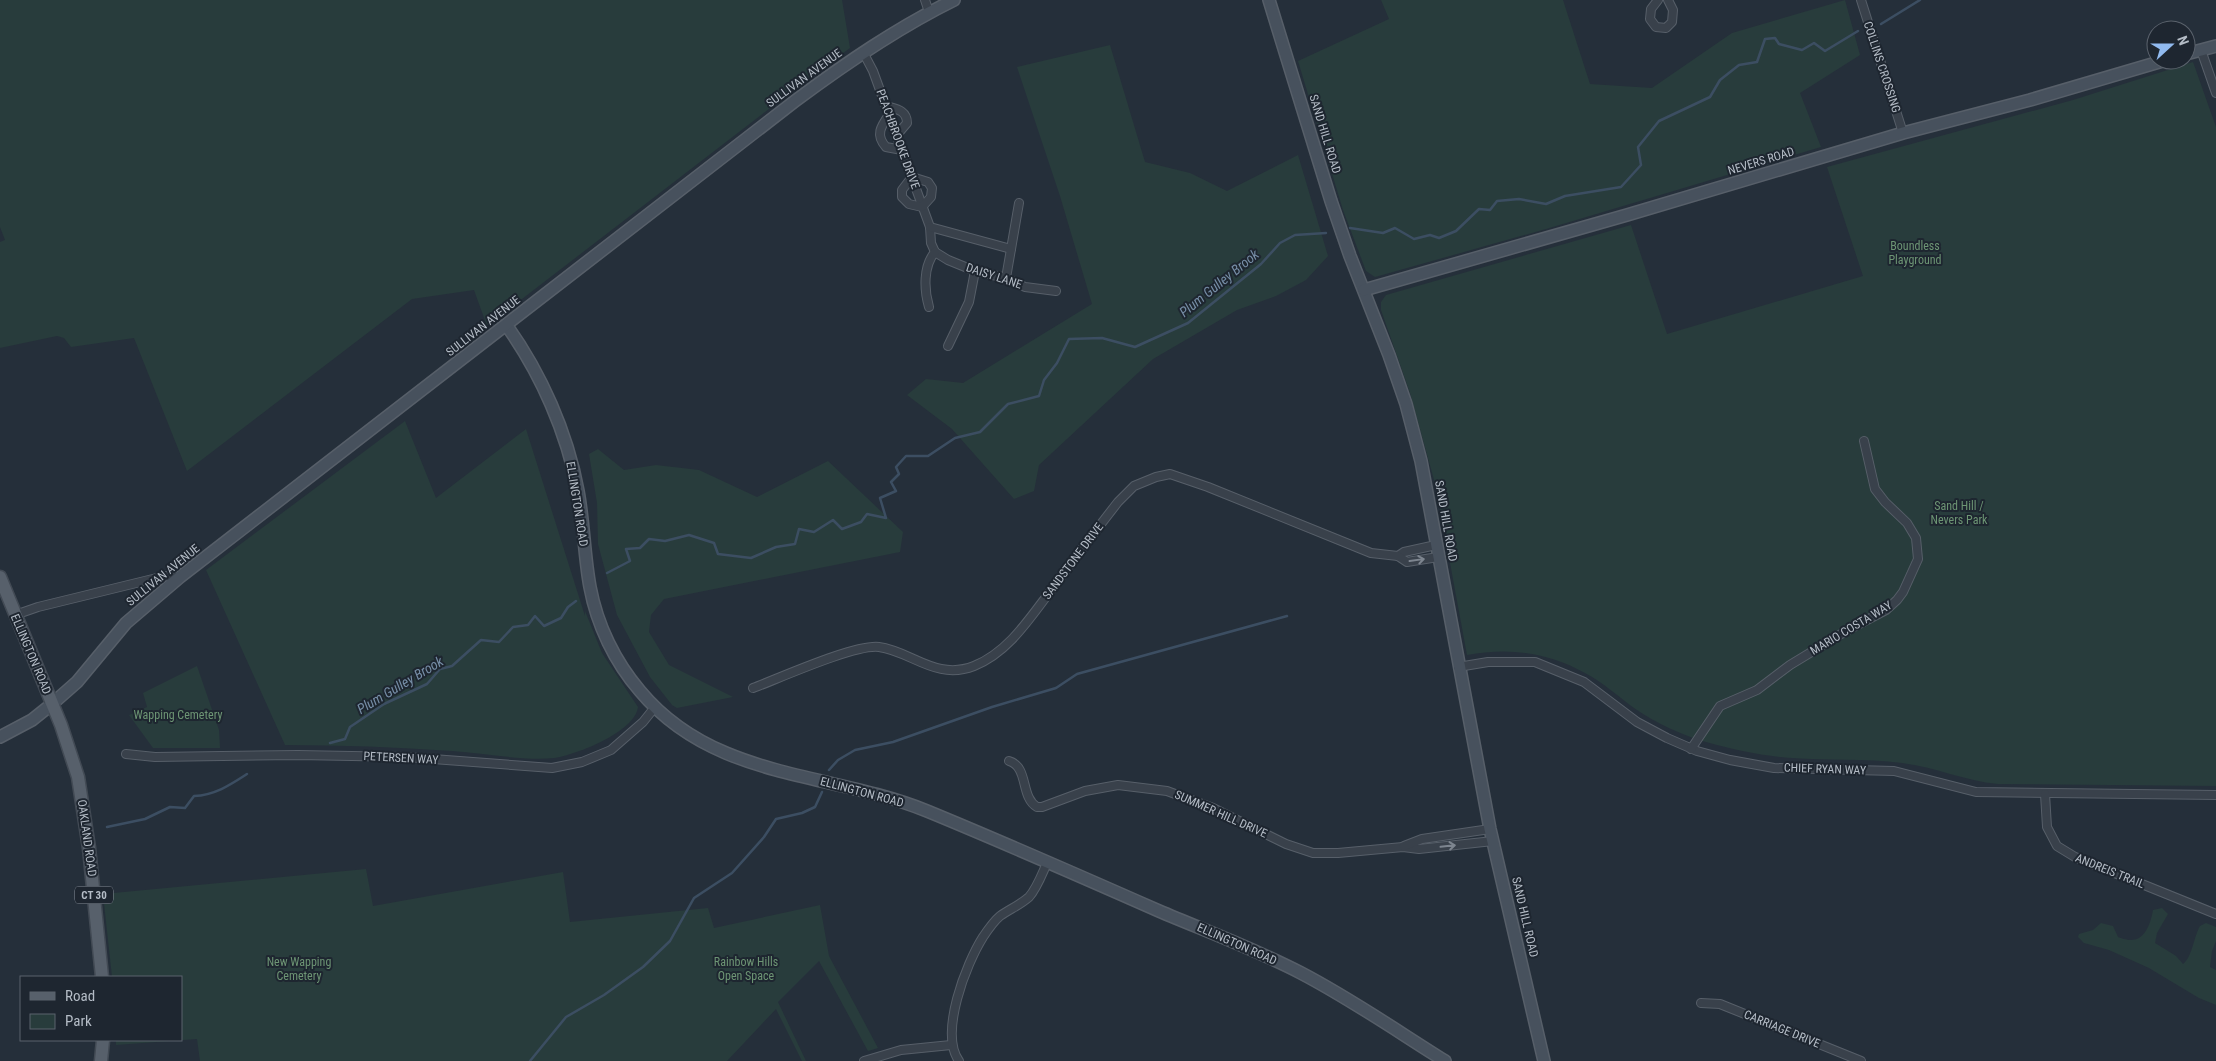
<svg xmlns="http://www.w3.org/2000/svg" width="2216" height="1061" font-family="'Roboto Condensed',sans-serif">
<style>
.green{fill:#283c3c}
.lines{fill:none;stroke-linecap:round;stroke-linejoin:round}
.stream{stroke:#3c4e62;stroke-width:2.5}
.street-casing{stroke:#575f69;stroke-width:10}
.secondary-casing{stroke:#575f69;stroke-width:14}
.primary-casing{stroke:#424a54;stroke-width:15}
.street{stroke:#39414b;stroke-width:8}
.secondary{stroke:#47515d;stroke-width:11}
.primary{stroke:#57606b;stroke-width:12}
.oneway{stroke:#7d858f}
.labels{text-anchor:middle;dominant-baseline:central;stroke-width:4;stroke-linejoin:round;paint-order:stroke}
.shield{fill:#1e2630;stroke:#878f99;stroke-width:1}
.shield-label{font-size:11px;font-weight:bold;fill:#b4bcc6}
.street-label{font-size:12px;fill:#b4bcc6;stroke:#1e2630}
.park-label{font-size:12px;fill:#6d9574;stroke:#1e2630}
.water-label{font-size:14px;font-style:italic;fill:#778ea7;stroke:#1e2630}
</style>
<rect width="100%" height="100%" fill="#252f3a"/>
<g class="green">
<path d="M0 0H842L850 48 796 88 487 326 474 290 412 299 187 471 134 338 71 347 64 338 57 336 0 348V242L5 240 0 227Z"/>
<path d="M1381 0H1563L1590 84 1652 88 1732 33 1845 0 1860 55 1800 93 1821 147 1546 229 1375 277 1366 271 1343 210 1298 61 1389 19Z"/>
<path d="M1110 45 1145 162 1190 173 1227 191 1298 155 1328 256 1306 280 1276 296 1237 310 1153 359 1039 465 1034 491 1014 499 952 429 907 395 926 379 963 383 1092 304 1060 196 1017 67Z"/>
<path d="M2193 62 2216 127V786L1998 784C1965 781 1935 767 1902 763 1865 758 1828 761 1792 758 1763 756 1734 750 1706 742 1681 735 1656 723 1634 708 1618 696 1602 682 1585 673 1548 652 1508 647 1467 655L1436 487 1410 393 1381 310V302L1386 295 1631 225 1667 334 1863 276 1827 167 2073 100Z"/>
<path d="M405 421 436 498 526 429 585 616V611L602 653 638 707C635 732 576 755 554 758 521 761 485 753 452 751 396 747 341 745 285 745L206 570Z"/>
<path d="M598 449 624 470 656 465 699 470 757 497 828 461 903 532 900 552 664 599 651 615 649 632 669 665 733 697 677 708 672 705 650 677 617 615 598 544 597 503 589 454Z"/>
<path d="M197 666 219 730 220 748H153L129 715 147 707 143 693Z"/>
<path d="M366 869 373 906 563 872 570 922 708 908 714 928 820 905 829 956 878 1048 868 1051 819 961 778 1002 806 1061H802L776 1009 727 1061H200L197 1039 116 1045V1040H181V977H112L103 894Z"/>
<path d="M2162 908 2168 914 2157 933 2155 943 2176 956 2183 964C2192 958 2194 936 2200 926L2206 923 2216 927V941L2212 951 2210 967 2216 970V1005L2199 998 2149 968 2109 950 2084 943 2078 937 2079 934 2093 930 2101 923 2113 926 2118 937C2121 938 2127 940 2130 940 2146 941 2151 921 2153 910Z"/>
</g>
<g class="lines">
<g class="stream">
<path d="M1881 24 1920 0"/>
<path d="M1350 228 1383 233 1395 228 1414 239 1430 235 1439 238 1456 231 1479 209 1490 210 1497 201 1519 199 1546 204 1565 196 1621 187 1641 165 1638 147 1659 121 1710 97 1720 80 1739 65 1757 62 1765 39 1775 38 1779 44 1802 50 1814 43 1825 51 1858 31"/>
<path d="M607 573 630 561 626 549 640 548 649 539 665 541 689 535 714 543 718 554 751 558 776 547 795 544 799 529 814 532 833 520 842 529 861 522 867 514 886 518 880 498 896 491 891 482 899 474 896 467 906 456H928L955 438 980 432 1008 404 1039 396 1044 380 1057 363 1069 339 1102 338 1135 347 1188 323 1261 264 1280 243 1295 235 1326 233"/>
<path d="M330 743 345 739 350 727 384 704 427 684 440 669 452 666 481 640 499 642 513 627 528 625 535 616 544 626 561 618 568 607 576 601"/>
<path d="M829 770 838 760 855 750 893 742 992 707 1056 688 1077 674 1287 616"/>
<path d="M107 827 145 819 170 807 185 808 194 796C215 795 230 785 247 774"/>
<path d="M530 1061 566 1017 604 995 643 967 670 941 694 898 732 873 764 837 776 819 802 813 815 807 822 792"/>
</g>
<g class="street-casing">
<g id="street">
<path d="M925 0 929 12"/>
<path d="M1658 0 1651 9 1650 19 1656 27 1666 28 1672 22 1673 10 1668 0"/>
<path d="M1861 0 1903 133"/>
<path d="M2201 50 2216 93"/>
<path d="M863 52 873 71 930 227 931 243 935 252"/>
<path d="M886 106C896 109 907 110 907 123L896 136"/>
<path d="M889 115C881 126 875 135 886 147L902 150"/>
<path d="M912 177 928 182 932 188 931 197 922 207 909 204 902 197V190Z"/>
<path d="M930 227 1011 249"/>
<path d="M935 252 948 260 975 271 1006 278 1025 287 1056 291"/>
<path d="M1006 278 1019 203"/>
<path d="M929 307C924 290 923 266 935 252"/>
<path d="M948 346 969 302 975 271"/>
<path d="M1398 556 1404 552 1436 545"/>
<path d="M15 615 38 607 165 576 180 577"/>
<path d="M1458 667 1488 662H1535L1584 682 1637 722 1667 738 1697 751 1730 760 1774 768 1894 771 1976 792 2216 795"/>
<path d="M753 688C780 678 855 644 879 647 911 651 936 681 974 666 1011 651 1032 614 1056 584 1076 556 1097 529 1118 502L1134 486 1156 477 1170 474 1208 487 1371 553 1398 556 1407 562 1438 557"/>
<path d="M1691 749 1720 706 1757 690 1790 665 1846 631 1886 610 1897 600 1903 592 1918 559 1916 538 1907 523 1885 502 1875 489 1864 441"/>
<path d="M126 754 155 757 298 755 406 757 552 768 582 762 611 750 643 722 655 707"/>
<path d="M1009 761C1029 767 1020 797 1037 807H1042L1085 791 1118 785 1167 791 1213 808 1286 844 1313 853H1338L1403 847 1419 849 1493 841"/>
<path d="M2045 794 2047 827 2057 846 2075 857 2216 914"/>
<path d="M1404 846 1422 839 1490 829"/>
<path d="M1701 1003 1720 1004 1861 1061"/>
<path d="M864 1061 901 1050 951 1045"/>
<path d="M959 1061C939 1033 966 964 983 937 987 931 994 921 1000 916 1010 909 1020 905 1029 897 1037 888 1042 874 1047 863"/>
</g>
</g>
<g class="secondary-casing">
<g id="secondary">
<path d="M1269 0 1331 201 1350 256 1389 355 1406 404 1421 461 1490 829 1544 1061"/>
<path d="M2186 54 2216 46"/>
<path d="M1364 290 1627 215 1903 133 2030 100 2166 60"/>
<path d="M507 326C541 374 567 432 578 491 584 523 584 555 590 587 597 625 615 662 640 691 714 780 828 771 927 811 1005 843 1082 877 1159 911 1206 931 1255 949 1301 973 1351 999 1397 1031 1445 1061"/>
<path d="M0 737 32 720 52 704 77 682 126 623 180 577 795 101C846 63 897 28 954 0"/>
</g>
</g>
<g class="primary-casing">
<g id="primary">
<path d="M0 577 61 725 78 777 89 848 102 977"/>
<path d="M101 1061 103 1040"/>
</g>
</g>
<use href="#street" class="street"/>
<use href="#secondary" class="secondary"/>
<use href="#primary" class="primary"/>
</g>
<defs><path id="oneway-shaft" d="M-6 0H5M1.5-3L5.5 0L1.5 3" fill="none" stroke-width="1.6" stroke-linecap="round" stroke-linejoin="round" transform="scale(1.25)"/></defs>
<g class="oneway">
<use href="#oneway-shaft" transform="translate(1417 560) rotate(-8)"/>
<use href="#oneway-shaft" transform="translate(1448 846) rotate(-6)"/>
</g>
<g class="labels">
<rect class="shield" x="75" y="886.5" width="38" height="17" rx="4"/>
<g class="shield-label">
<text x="94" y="895">CT 30</text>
</g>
<g class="street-label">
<text transform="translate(1882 67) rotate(72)">COLLINS CROSSING</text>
<text transform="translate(804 78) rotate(-36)">SULLIVAN AVENUE</text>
<text transform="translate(1325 134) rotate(73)">SAND HILL ROAD</text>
<text transform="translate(898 139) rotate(70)">PEACHBROOKE DRIVE</text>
<text transform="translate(1761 161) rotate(-17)">NEVERS ROAD</text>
<text transform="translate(994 276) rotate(18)">DAISY LANE</text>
<text transform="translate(483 326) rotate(-38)">SULLIVAN AVENUE</text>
<text transform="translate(577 504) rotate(81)">ELLINGTON ROAD</text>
<text transform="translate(1446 521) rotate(80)">SAND HILL ROAD</text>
<text transform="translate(1073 561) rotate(-53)">SANDSTONE DRIVE</text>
<text transform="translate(163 575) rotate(-39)">SULLIVAN AVENUE</text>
<text transform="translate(1851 628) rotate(-31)">MARIO COSTA WAY</text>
<text transform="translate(31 654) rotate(67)">ELLINGTON ROAD</text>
<text transform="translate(401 758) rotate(3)">PETERSEN WAY</text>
<text transform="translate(1825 769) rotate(2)">CHIEF RYAN WAY</text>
<text transform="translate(862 792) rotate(15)">ELLINGTON ROAD</text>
<text transform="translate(1221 814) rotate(24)">SUMMER HILL DRIVE</text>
<text transform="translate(87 838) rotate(82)">OAKLAND ROAD</text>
<text transform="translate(2110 871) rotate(22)">ANDREIS TRAIL</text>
<text transform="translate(1525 917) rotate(77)">SAND HILL ROAD</text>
<text transform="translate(1237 944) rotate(24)">ELLINGTON ROAD</text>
<text transform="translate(1782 1029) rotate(22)">CARRIAGE DRIVE</text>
</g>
<g class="park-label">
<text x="1915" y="246">Boundless<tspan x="1915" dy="14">Playground</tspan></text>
<text x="1959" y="506">Sand Hill /<tspan x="1959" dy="14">Nevers Park</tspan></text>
<text x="178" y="715">Wapping Cemetery</text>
<text x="299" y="962">New Wapping<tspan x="299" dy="14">Cemetery</tspan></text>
<text x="746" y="962">Rainbow Hills<tspan x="746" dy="14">Open Space</tspan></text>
</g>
<g class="water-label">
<text transform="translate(1219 283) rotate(-39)">Plum Gulley Brook</text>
<text transform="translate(400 685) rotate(-31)">Plum Gulley Brook</text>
</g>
</g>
<rect x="20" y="976" width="162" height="65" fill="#1e2630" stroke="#5a626c"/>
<rect x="30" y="992" width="25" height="8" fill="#57606b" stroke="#5a626c"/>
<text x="65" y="1001" font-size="15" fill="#b4bcc6">Road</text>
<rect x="30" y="1014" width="25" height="15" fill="#283c3c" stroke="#5a626c"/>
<text x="65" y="1026" font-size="15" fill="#b4bcc6">Park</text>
<g transform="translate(2171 45) rotate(69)"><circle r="24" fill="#1e2630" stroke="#5a626c"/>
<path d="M0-4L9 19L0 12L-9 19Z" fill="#91baef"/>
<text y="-8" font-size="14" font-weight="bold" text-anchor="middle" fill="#b4bcc6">N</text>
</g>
</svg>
